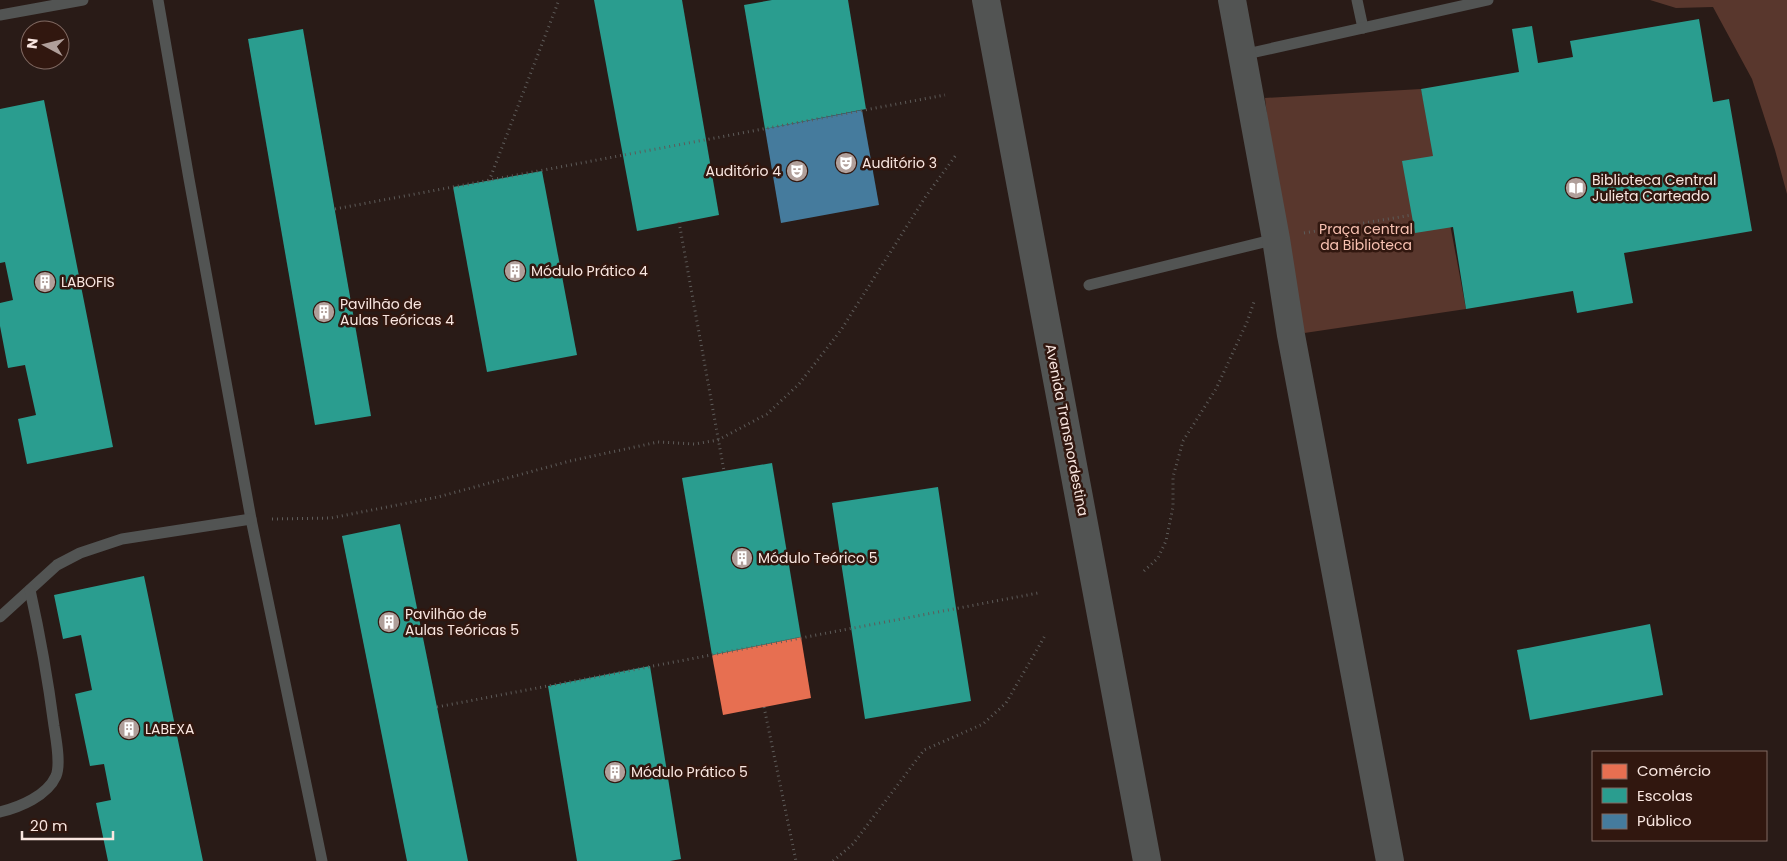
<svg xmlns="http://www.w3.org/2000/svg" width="1787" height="861" font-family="Poppins,sans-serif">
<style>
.forest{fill:#59372d}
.shops{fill:#e76f51}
.schools{fill:#2a9d8f}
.public{fill:#457b9d}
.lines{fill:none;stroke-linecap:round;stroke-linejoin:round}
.path{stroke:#5d5b59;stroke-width:3;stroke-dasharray:1 4;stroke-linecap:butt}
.service{stroke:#525453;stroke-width:11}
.tertiary{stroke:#525453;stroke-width:28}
.labels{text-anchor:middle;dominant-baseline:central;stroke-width:5;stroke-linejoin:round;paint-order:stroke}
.poi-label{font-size:14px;fill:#f9e6e0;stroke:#31170f;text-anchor:start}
.park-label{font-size:14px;fill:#f8c1b1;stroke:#31170f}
.street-label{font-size:14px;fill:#f9e6e0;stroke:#31170f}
</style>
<rect width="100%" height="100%" fill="#291b17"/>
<g class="forest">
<path d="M1650 0H1787V194L1775 150 1752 79 1713 7 1676 8Z"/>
<path d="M1421 89 1441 176 1466 309 1291 335 1265 98Z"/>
</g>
<path class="shops" d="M801 637 811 698 723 715 712 655Z"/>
<g class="schools">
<path d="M594 0H682L719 215 637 231Z"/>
<path d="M772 0H848L866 109 765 129 744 5Z"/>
<path d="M1699 19 1713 102 1729 99 1752 231 1624 253 1633 303 1577 313 1573 291 1466 309 1453 227 1415 233 1402 161 1433 156 1421 89 1519 72 1512 29 1532 26 1538 63 1573 57 1570 41Z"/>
<path d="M303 29 371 416 315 425 248 39Z"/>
<path d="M44 100 113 447 27 464 18 419 36 415 25 365 8 368 0 326V303L13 300 5 262 0 263V109Z"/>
<path d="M542 171 577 355 487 372 453 187Z"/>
<path d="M772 463 801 637 712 655 682 478Z"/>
<path d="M938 487 956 608 971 701 865 719 832 503Z"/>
<path d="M400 524 437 707 468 861H407L342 536Z"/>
<path d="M144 576 203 861H108L96 803 111 800 104 764 90 766 75 694 92 690 81 635 63 639 54 595Z"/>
<path d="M1650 624 1663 695 1530 720 1517 650Z"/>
<path d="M650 666 681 859 670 861H577L548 686Z"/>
</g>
<path class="public" d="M862 110 879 205 781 223 765 129Z"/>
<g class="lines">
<g class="path">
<path d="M489 181 559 0"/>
<path d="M335 209 945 95"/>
<path d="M679 222 724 471"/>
<path d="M1304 233 1412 215"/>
<path d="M272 519 331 518 438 497 570 461 658 442 695 444 718 440 767 414 799 384 841 330 926 196 956 155"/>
<path d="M1144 571 1158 558 1166 541 1173 507V477L1183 441 1216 389 1247 322 1254 302"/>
<path d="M437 707 1038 593"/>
<path d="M764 707 796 861"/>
<path d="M833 861 853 844 924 750 983 724 1006 703 1046 634"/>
</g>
<g class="service">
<path d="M158 0 189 179 251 519 322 861"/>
<path d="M1357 0 1363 28"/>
<path d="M0 15 83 0"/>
<path d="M1242 55 1488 0"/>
<path d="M1089 285 1276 239"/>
<path d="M0 617 57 565 80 553 122 539 251 519"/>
<path d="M0 812C20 807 47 796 56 776 61 764 56 739 54 726 48 680 40 635 30 590"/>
</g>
<g class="tertiary">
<path d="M986 0 1147 861"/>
<path d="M1232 0 1276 239 1291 335 1390 861"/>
</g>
</g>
<defs>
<g id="theatre-disc" transform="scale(1.125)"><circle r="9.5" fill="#b09f9a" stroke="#31170f"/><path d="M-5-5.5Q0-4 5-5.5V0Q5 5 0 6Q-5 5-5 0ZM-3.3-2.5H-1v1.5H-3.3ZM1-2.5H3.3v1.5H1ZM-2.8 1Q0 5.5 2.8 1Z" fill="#fff"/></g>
<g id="library-disc" transform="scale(1.125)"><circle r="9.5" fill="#b09f9a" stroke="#31170f"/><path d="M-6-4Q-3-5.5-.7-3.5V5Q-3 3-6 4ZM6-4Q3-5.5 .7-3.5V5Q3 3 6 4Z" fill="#fff"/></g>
<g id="building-disc" transform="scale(1.125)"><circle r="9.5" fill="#b09f9a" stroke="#31170f"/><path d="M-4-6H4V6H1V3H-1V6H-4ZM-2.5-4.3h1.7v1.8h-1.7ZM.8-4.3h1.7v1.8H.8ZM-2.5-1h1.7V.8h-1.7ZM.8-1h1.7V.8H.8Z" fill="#fff"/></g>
</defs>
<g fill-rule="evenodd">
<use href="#theatre-disc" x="846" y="163"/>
<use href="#theatre-disc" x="797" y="171"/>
<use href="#library-disc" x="1576" y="188"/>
<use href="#building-disc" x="515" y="271"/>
<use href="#building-disc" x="45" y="282"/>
<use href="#building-disc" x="324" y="312"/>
<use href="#building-disc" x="742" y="558"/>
<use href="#building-disc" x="389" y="622"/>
<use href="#building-disc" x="129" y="729"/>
<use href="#building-disc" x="615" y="772"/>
</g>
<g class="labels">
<g class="poi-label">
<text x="862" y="163">Auditório 3</text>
<text x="781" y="171" text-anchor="end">Auditório 4</text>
<text x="1592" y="180">Biblioteca Central<tspan x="1592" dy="16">Julieta Carteado</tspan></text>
<text x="531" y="271">Módulo Prático 4</text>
<text x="61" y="282">LABOFIS</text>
<text x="340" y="304">Pavilhão de<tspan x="340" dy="16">Aulas Teóricas 4</tspan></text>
<text x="758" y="558">Módulo Teórico 5</text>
<text x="405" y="614">Pavilhão de<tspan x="405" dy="16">Aulas Teóricas 5</tspan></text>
<text x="145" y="729">LABEXA</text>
<text x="631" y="772">Módulo Prático 5</text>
</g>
<g class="park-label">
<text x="1366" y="229">Praça central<tspan x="1366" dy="16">da Biblioteca</tspan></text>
</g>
<g class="street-label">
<text transform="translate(1067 430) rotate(79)">Avenida Transnordestina</text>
</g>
</g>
<rect x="1592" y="751" width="175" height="90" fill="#31170f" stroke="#816a63"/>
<rect x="1602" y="764" width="25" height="15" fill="#e76f51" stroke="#816a63"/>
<text x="1637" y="776" font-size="15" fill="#f9e6e0">Comércio</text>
<rect x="1602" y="788" width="25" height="15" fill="#2a9d8f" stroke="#816a63"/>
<text x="1637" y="801" font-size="15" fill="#f9e6e0">Escolas</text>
<rect x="1602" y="814" width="25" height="15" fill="#457b9d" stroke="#816a63"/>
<text x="1637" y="826" font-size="15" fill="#f9e6e0">Público</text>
<g transform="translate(45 45) rotate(277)"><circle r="24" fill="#31170f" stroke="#816a63"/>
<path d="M0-4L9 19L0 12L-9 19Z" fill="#b09f9a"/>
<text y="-8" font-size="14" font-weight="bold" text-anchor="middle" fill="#f9e6e0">N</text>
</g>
<path d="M22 831v8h91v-8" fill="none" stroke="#f9e6e0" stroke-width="2.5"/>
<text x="30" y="831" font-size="15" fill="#f9e6e0" stroke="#31170f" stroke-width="4" paint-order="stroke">20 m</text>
</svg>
